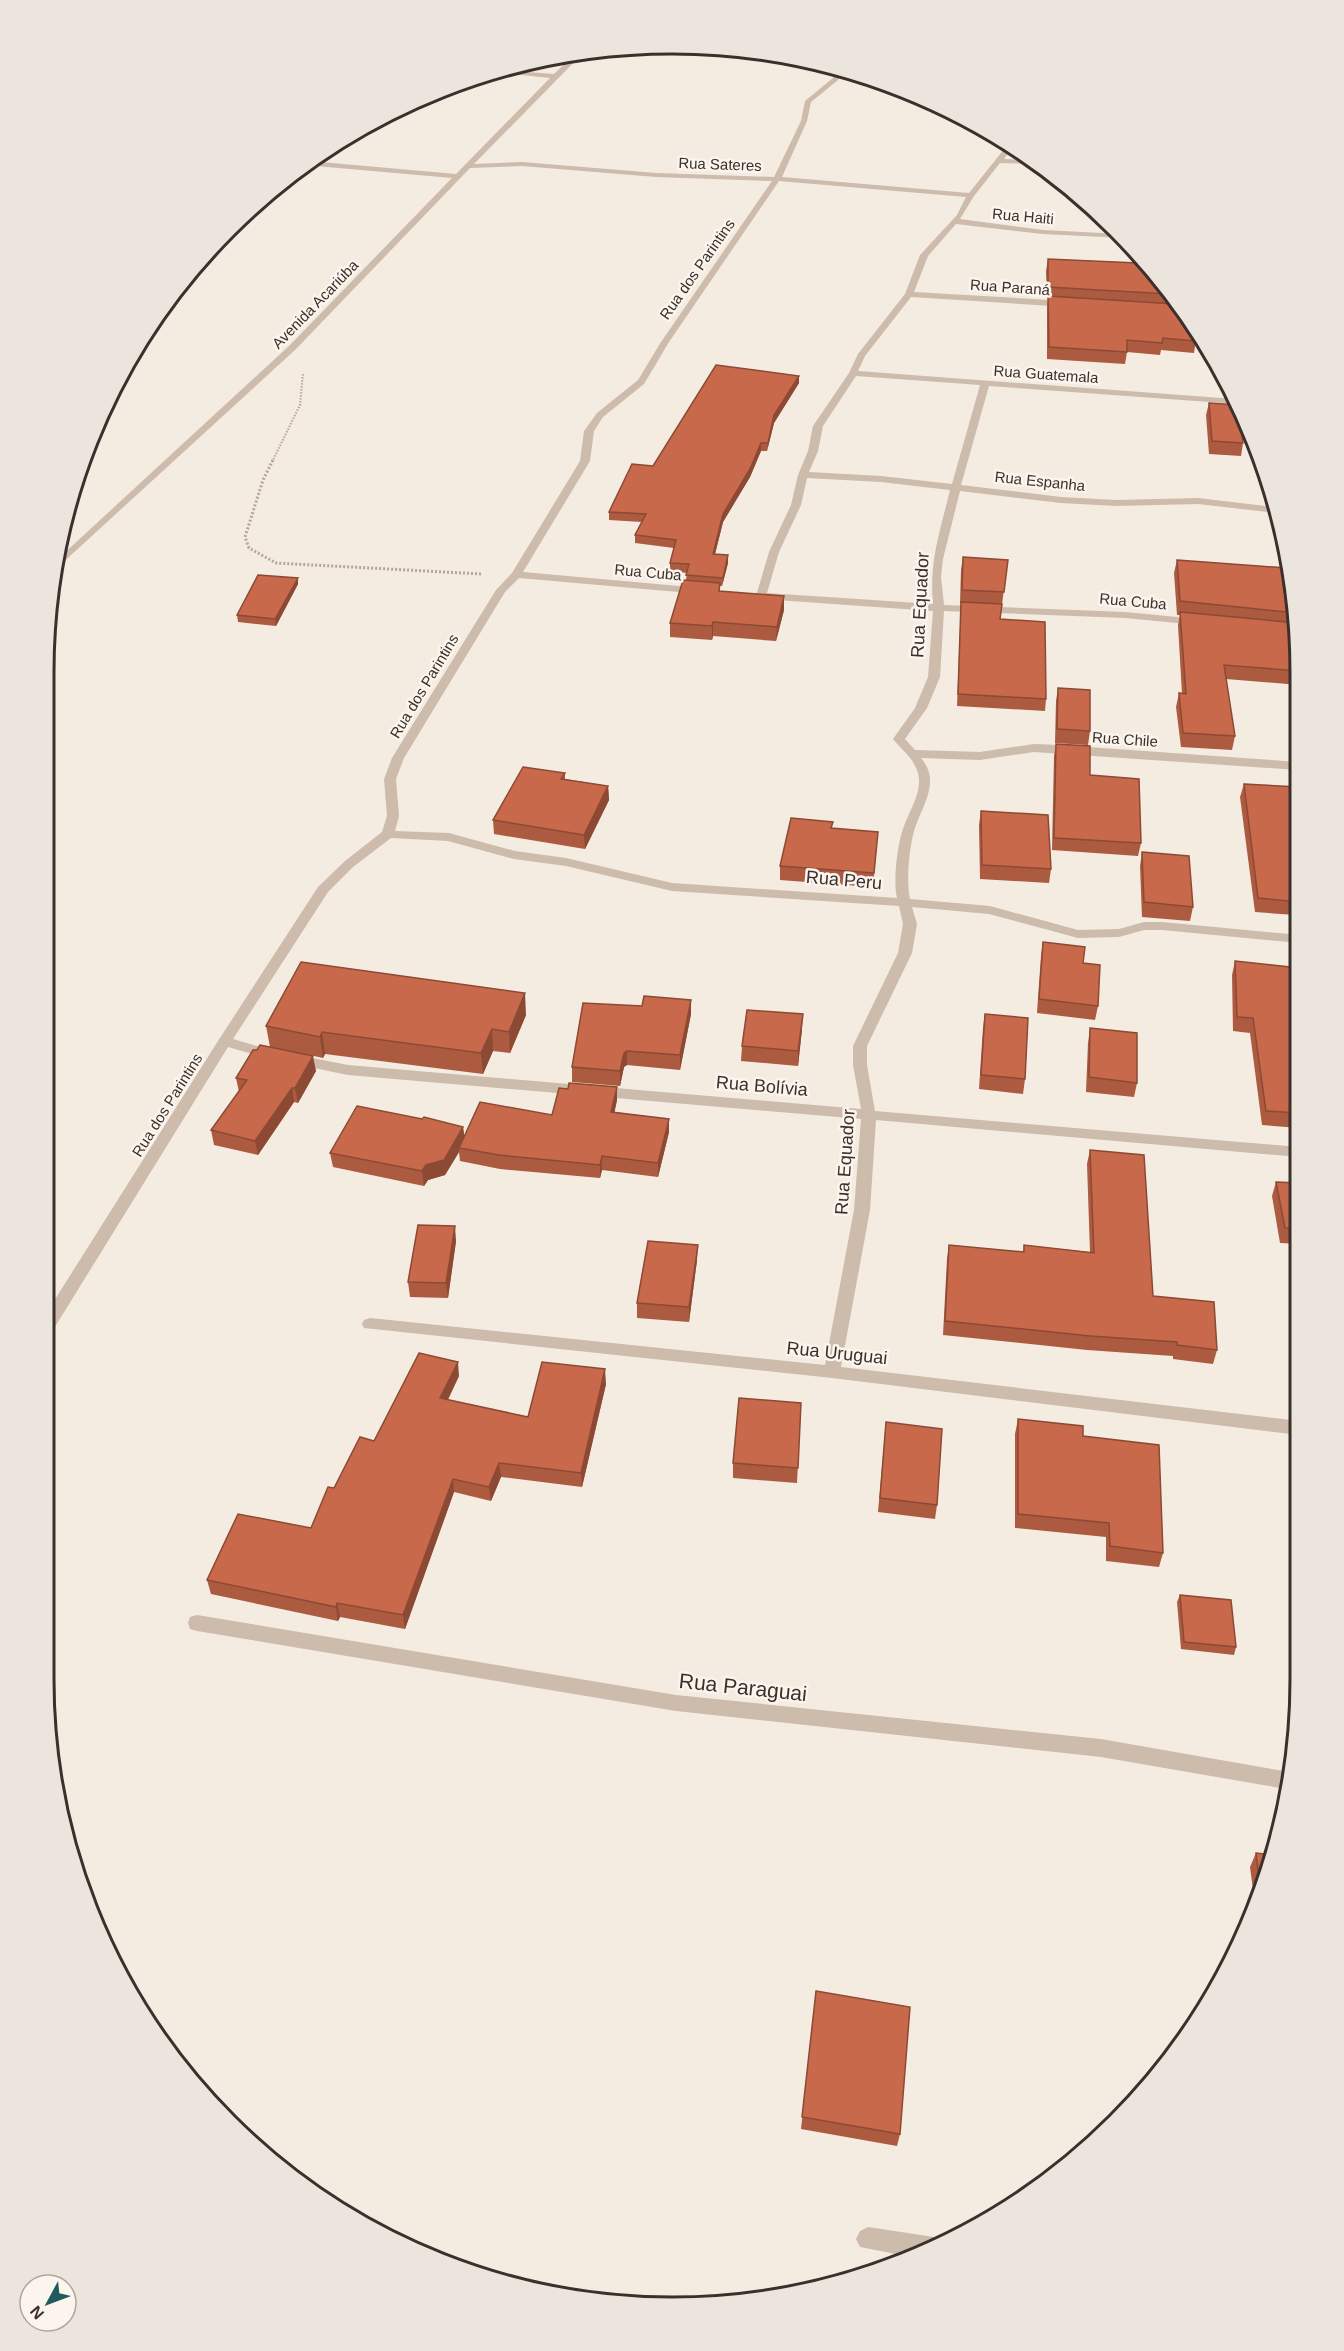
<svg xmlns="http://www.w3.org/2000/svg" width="1344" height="2351" font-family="Arial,sans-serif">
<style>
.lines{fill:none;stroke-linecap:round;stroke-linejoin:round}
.path-far1{stroke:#b9a596;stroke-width:2;stroke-dasharray:1.5 1.5;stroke-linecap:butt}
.path{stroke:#b9a596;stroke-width:3;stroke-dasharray:2 2;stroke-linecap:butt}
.minor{fill:#cdbbac;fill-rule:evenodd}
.wall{fill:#ac5a40}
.shaded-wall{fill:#8c4a34}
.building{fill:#c8694b;stroke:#8c4a34;stroke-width:1.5}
.labels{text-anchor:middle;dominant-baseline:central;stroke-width:5;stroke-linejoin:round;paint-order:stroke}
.far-street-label{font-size:15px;fill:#3b302b;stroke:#fbf5ee}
.street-label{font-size:18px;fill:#3b302b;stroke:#fbf5ee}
.near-street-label{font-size:21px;fill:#3b302b;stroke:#fbf5ee}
.rim{fill:none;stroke:#3b302b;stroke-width:3}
</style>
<rect width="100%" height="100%" fill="#f4ebe1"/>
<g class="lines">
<path class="path-far1" d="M272 462 300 405 303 373"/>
<path class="path" d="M273 460 263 480 245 537 249 548 276 563 482 574"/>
<g class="minor">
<path d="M576 53H583L474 164 522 162 656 173 774 177 801 121 805 101 833 78 837 68 843 70 838 80 811 102 807 121 782 177 969 193 1009 143 1014 146 1004 159 1034 160 1039 164 1000 163 974 196 960 219 1043 230 1121 234 1124 238 1043 234 956 224 928 256 914 292 1067 301 1071 304 1067 307 911 297 865 356 858 371 1235 399 1237 404 989 386 961 485 1061 497 1116 500 1198 498 1275 507 1276 513 1198 504 1116 506 1061 503 960 491 943 559 941 577 944 605 1125 612 1198 619 1203 622 1198 625 1125 618 944 611 940 677 927 708 905 739 915 750 980 752 1034 744 1059 745 1299 762V770L1034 752 980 760 921 758C941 781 923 804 915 828 909 846 906 882 910 899L990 906 1078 930 1119 929 1144 922H1162L1299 935V943L1162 930H1144L1119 937 1078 938 989 914 912 907 917 924 912 953 867 1046V1065L875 1111 1299 1147V1157L876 1120 870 1210 841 1367 1299 1421V1435L832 1378 364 1328 362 1324 364 1320 370 1318 825 1365 854 1210 861 1119 348 1075 270 1059 228 1047 53 1330 47 1332V1312L218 1041 318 887 345 861 382 832 387 816 384 779 392 758 496 590 512 573 580 461 584 431 597 413 638 380 661 342 772 181 656 177 522 166 470 168 296 349 58 567 60 557 290 345 452 178 304 165 309 161 456 174 550 78 495 72 503 70 554 74ZM779 181 966 197 957 215 920 255 905 294 858 354 849 373 813 426 808 451 798 475 791 505 769 552 756 596 761 599 933 611 928 677 915 708 893 739C900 748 912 757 916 768 926 788 909 810 903 829 897 846 893 882 897 898L672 883 566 858 515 851 449 833 395 831 399 816 396 779 404 758 505 592 519 578 701 594 706 591 701 588 523 572 590 461 594 431 603 417 644 384 669 342ZM856 376 980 385 952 484 881 476 809 472 818 451 823 426ZM807 478 881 482 950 490C940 532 929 561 933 604L767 593 779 552 801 505ZM391 838 448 841 514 859 566 866 672 891 899 906 903 924 898 953 853 1046V1065L861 1109 348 1065 271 1050 233 1039 328 892 353 867Z"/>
<path d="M197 1615 676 1695 1101 1739 1289 1772 1286 1789 1101 1757 676 1711 197 1631 190 1629 188 1623 190 1617Z"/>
<path d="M868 2227 934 2237 942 2241 944 2244 916 2258 860 2247 856 2239 860 2231Z"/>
</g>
</g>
<g class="wall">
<path d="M1139 256 1197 332 1194 353 1161 350 1160 355 1127 352 1125 364 1047 359V308L1048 298H1047L1046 271 1048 259 1138 263Z"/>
<path d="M799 376V383L774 423 767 451H761L750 477 723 522 715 554 728 555V563L722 586H720V591L784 596V610L776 641 713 636 712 640 670 637V623L686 580 687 573 670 571V563L674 548 635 543V535L642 522 609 520V512L653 466Z"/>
<path d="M1209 403 1243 443 1241 456 1209 454 1206 415Z"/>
<path d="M963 557 1008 560 1000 619 1046 699 1045 711 957 706 961 603H960L961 570Z"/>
<path d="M1177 560 1287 568 1299 631V685L1226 679 1235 736 1232 750 1181 747 1176 707 1179 693 1182 694 1178 625 1180 615H1177L1174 573Z"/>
<path d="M298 578V584L276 626 238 622 237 615Z"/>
<path d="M1058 688 1090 731 1088 745 1055 743 1056 701Z"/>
<path d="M1056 744 1090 775 1141 843 1138 856 1052 850 1054 756Z"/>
<path d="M565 773V779L608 786 609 800 585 849 494 834 493 820Z"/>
<path d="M1244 784 1294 836 1299 902 1295 915 1255 912 1240 797Z"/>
<path d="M981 811 1051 869 1049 883 980 879 979 825Z"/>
<path d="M832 828 878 832 873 887 780 880V866Z"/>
<path d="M1142 852 1193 907 1190 921 1142 917 1140 866Z"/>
<path d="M1043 942 1083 963 1098 1006 1095 1020 1037 1013 1041 956Z"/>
<path d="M1235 961 1299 968V1128L1262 1125 1250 1033 1233 1031 1232 975Z"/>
<path d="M691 1000V1014L680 1070 627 1065 624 1067 620 1086 572 1082V1067L642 1006Z"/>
<path d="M985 1014 1025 1079 1023 1094 979 1089 983 1028Z"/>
<path d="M526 1015 510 1053 493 1051 483 1074 325 1054 323 1058 305 1054 316 1071 298 1103 294 1102 258 1155 214 1145 211 1130 239 1092 236 1078 257 1050 270 1047 266 1026Z"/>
<path d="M1090 1028 1137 1083 1134 1097 1086 1092 1088 1043Z"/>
<path d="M802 1029 798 1066 741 1061 742 1046Z"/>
<path d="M617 1087V1100L614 1112 669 1119V1132L658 1177 602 1170 600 1178 500 1169 460 1161 459 1152 445 1175 428 1180 424 1186 333 1167 330 1153 422 1119 463 1127 464 1135 552 1115 568 1089Z"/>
<path d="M1090 1150 1153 1296 1217 1350 1213 1364 1173 1359V1356L1087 1350 943 1335 947 1259 949 1245 1023 1252 1024 1245 1090 1252 1087 1164Z"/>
<path d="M1276 1182 1299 1183V1244L1280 1243 1272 1196Z"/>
<path d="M456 1241 448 1298 410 1297 408 1282Z"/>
<path d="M697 1260 689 1322 637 1318V1303Z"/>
<path d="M459 1376 448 1400 528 1417 606 1384 582 1487 501 1477 491 1501 454 1492 405 1629 340 1617 338 1621 211 1594 207 1580 311 1528 374 1441Z"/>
<path d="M801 1403 797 1483 733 1478V1463Z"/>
<path d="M1018 1419 1083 1436 1163 1553 1159 1567 1106 1561V1537L1015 1528V1434Z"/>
<path d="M886 1422 937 1505 935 1519 878 1512Z"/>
<path d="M1180 1595 1236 1647 1234 1655 1181 1649 1177 1602Z"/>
<path d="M1256 1853 1267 1881 1255 1905 1250 1867Z"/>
<path d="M816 1991 900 2134 897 2146 801 2129Z"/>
</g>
<g class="shaded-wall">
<path d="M799 376V383L774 423 767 451 768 443 774 415Z"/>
<path d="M761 443V451L750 477 723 522 713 562V554L723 514Z"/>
<path d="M728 555V563L722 586 723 578Z"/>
<path d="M298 578V584L276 626 275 619Z"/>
<path d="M784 596V610L776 641 777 627Z"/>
<path d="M713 622V636L712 640V626Z"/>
<path d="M608 786 609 800 585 849 584 835Z"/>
<path d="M1293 823H1299V836L1290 837Z"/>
<path d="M525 993 526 1015 510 1053 509 1032Z"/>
<path d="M691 1000V1014L680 1070V1055Z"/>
<path d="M803 1014 802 1029 798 1066V1051Z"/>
<path d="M492 1029 493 1051 483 1074 481 1053Z"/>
<path d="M322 1032 325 1054 323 1058 320 1037Z"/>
<path d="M627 1051V1065L624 1067 620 1086V1071L624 1053Z"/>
<path d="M313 1056 316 1071 298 1103 295 1088Z"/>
<path d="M617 1087V1100L612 1125 611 1112Z"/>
<path d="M292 1088 294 1102 258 1155 255 1141Z"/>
<path d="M669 1119V1132L658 1177V1163Z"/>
<path d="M463 1127 465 1141 459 1148V1152L445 1175 428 1180 424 1186 422 1171 426 1165Z"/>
<path d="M602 1156V1170L600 1178V1165Z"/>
<path d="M455 1226 456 1241 448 1298 446 1283Z"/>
<path d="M698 1245 697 1260 689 1322V1307Z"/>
<path d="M458 1362 459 1376 441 1412 440 1398Z"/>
<path d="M605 1369 606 1384 582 1487 581 1473Z"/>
<path d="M499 1463 501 1477 491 1501 489 1487Z"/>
<path d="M453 1479 454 1492 405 1629 403 1615Z"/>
<path d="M337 1603 340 1617 338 1621 336 1607Z"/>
</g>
<g class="building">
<path d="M1139 257 1168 294 1048 287V259L1138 263Z"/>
<path d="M1048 296 1175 304 1197 332 1196 341 1163 338 1162 343 1127 340V352L1049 347Z"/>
<path d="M716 365 799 376 774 415 768 443H761L750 469 723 514 713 554 728 555 723 578 686 575 689 564 670 563 676 540 635 535 646 514 609 512 632 464 653 466Z"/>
<path d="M1209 403 1237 405 1239 409 1243 443 1212 441Z"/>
<path d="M963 557 1008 560 1004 592 962 590Z"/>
<path d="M1177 560 1287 568 1296 613 1180 601Z"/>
<path d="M258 575 298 578 275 619 237 615Z"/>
<path d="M683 580 720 583 719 591 784 596 777 627 713 622 712 626 670 623Z"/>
<path d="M961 602 1002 604 1000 619 1045 622 1046 699 958 694Z"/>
<path d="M1180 612 1298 623 1299 631V671L1224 665 1235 736 1183 733 1179 693 1186 694Z"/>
<path d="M1058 688 1090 690V731L1057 729Z"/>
<path d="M1056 744 1090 746V775L1139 779 1141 843 1054 838Z"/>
<path d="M523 767 565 773 561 779 608 786 584 835 493 820Z"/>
<path d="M1244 784 1299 787V823H1293L1299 902 1258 898Z"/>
<path d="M981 811 1048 815 1051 869 982 865Z"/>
<path d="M791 818 833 822 831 828 878 832 874 873 780 866Z"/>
<path d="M1142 852 1189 856 1193 907 1144 902Z"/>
<path d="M1043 942 1085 947 1083 963 1100 965 1098 1006 1039 999Z"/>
<path d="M1235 961 1299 968V1113L1266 1111 1253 1018 1237 1017Z"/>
<path d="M301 962 525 993 509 1032 492 1029 481 1053 322 1032 320 1037 266 1026Z"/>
<path d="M644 996 691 1000 680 1055 627 1051 624 1053 620 1071 572 1067 583 1003 642 1006Z"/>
<path d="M747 1010 803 1014 798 1051 742 1046Z"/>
<path d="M985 1014 1028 1018 1025 1079 981 1075Z"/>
<path d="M1090 1028 1137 1033V1083L1089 1077Z"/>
<path d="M260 1045 313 1056 295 1088H292L255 1141 211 1130 247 1080 236 1078 253 1050H257Z"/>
<path d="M569 1083 617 1087 611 1112 669 1119 658 1163 602 1156 600 1165 499 1155 459 1148 480 1102 552 1115 559 1088 568 1089Z"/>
<path d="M357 1106 422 1119 424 1117 463 1127 444 1160 426 1165 422 1171 330 1153Z"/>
<path d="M1090 1150 1144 1155 1153 1296 1214 1302 1217 1350 1177 1345V1342L1090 1336 945 1321 949 1245 1024 1252V1245L1094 1253Z"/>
<path d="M1276 1182 1299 1183V1229L1285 1228Z"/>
<path d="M418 1225 455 1226 446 1283 408 1282Z"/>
<path d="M648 1241 698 1245 689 1307 637 1303Z"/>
<path d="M419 1353 458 1362 440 1398 528 1417 542 1362 605 1369 581 1473 499 1463 489 1487 453 1479 403 1615 337 1603 336 1607 207 1580 238 1514 311 1528 328 1487 334 1488 360 1437 374 1441Z"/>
<path d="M739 1398 801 1403 798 1468 733 1463Z"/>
<path d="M1018 1419 1083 1426V1436L1159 1445 1163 1553 1110 1546 1109 1523 1018 1514Z"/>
<path d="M886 1422 942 1429 937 1505 880 1498Z"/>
<path d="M1180 1595 1231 1600 1236 1647 1184 1642Z"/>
<path d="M1256 1853 1272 1855 1267 1881 1261 1894Z"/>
<path d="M816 1991 910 2007 900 2134 802 2117Z"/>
</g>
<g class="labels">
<g class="far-street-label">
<text transform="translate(720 164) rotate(2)">Rua Sateres</text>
<text transform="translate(1023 216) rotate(5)">Rua Haiti</text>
<text transform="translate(697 269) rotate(-55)">Rua dos Parintins</text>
<text transform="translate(1010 287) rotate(4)">Rua Paraná</text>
<text transform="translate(315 304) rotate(-46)">Avenida Acariúba</text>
<text transform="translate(1046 374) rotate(4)">Rua Guatemala</text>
<text transform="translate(1040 481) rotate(6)">Rua Espanha</text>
<text transform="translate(648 572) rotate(5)">Rua Cuba</text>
<text transform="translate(1133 601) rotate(5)">Rua Cuba</text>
<text transform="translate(424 686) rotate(-59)">Rua dos Parintins</text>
<text transform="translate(1125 739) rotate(4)">Rua Chile</text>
<text transform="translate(167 1105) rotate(-58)">Rua dos Parintins</text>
</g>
<g class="street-label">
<text transform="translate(920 605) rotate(-87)">Rua Equador</text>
<text transform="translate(844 880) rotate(5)">Rua Peru</text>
<text transform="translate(762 1086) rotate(5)">Rua Bolívia</text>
<text transform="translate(845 1162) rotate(-86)">Rua Equador</text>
<text transform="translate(837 1353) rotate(6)">Rua Uruguai</text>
</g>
<g class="near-street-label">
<text transform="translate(743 1687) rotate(6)">Rua Paraguai</text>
</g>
</g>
<path d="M0 0H1344V2351H0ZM672 54H672A618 618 0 0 1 1290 672V1679A618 618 0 0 1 672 2297H672A618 618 0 0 1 54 1679V672A618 618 0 0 1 672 54Z" fill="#ece5de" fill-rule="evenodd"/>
<path class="rim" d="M672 54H672A618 618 0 0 1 1290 672V1679A618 618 0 0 1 672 2297H672A618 618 0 0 1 54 1679V672A618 618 0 0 1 672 54Z"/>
<g transform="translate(48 2303) rotate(229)"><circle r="28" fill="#fbf5ee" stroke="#aea6a0" stroke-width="1.5"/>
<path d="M0-4.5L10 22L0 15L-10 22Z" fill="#1f5a5e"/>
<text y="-9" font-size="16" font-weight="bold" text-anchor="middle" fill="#3b302b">N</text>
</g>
</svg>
